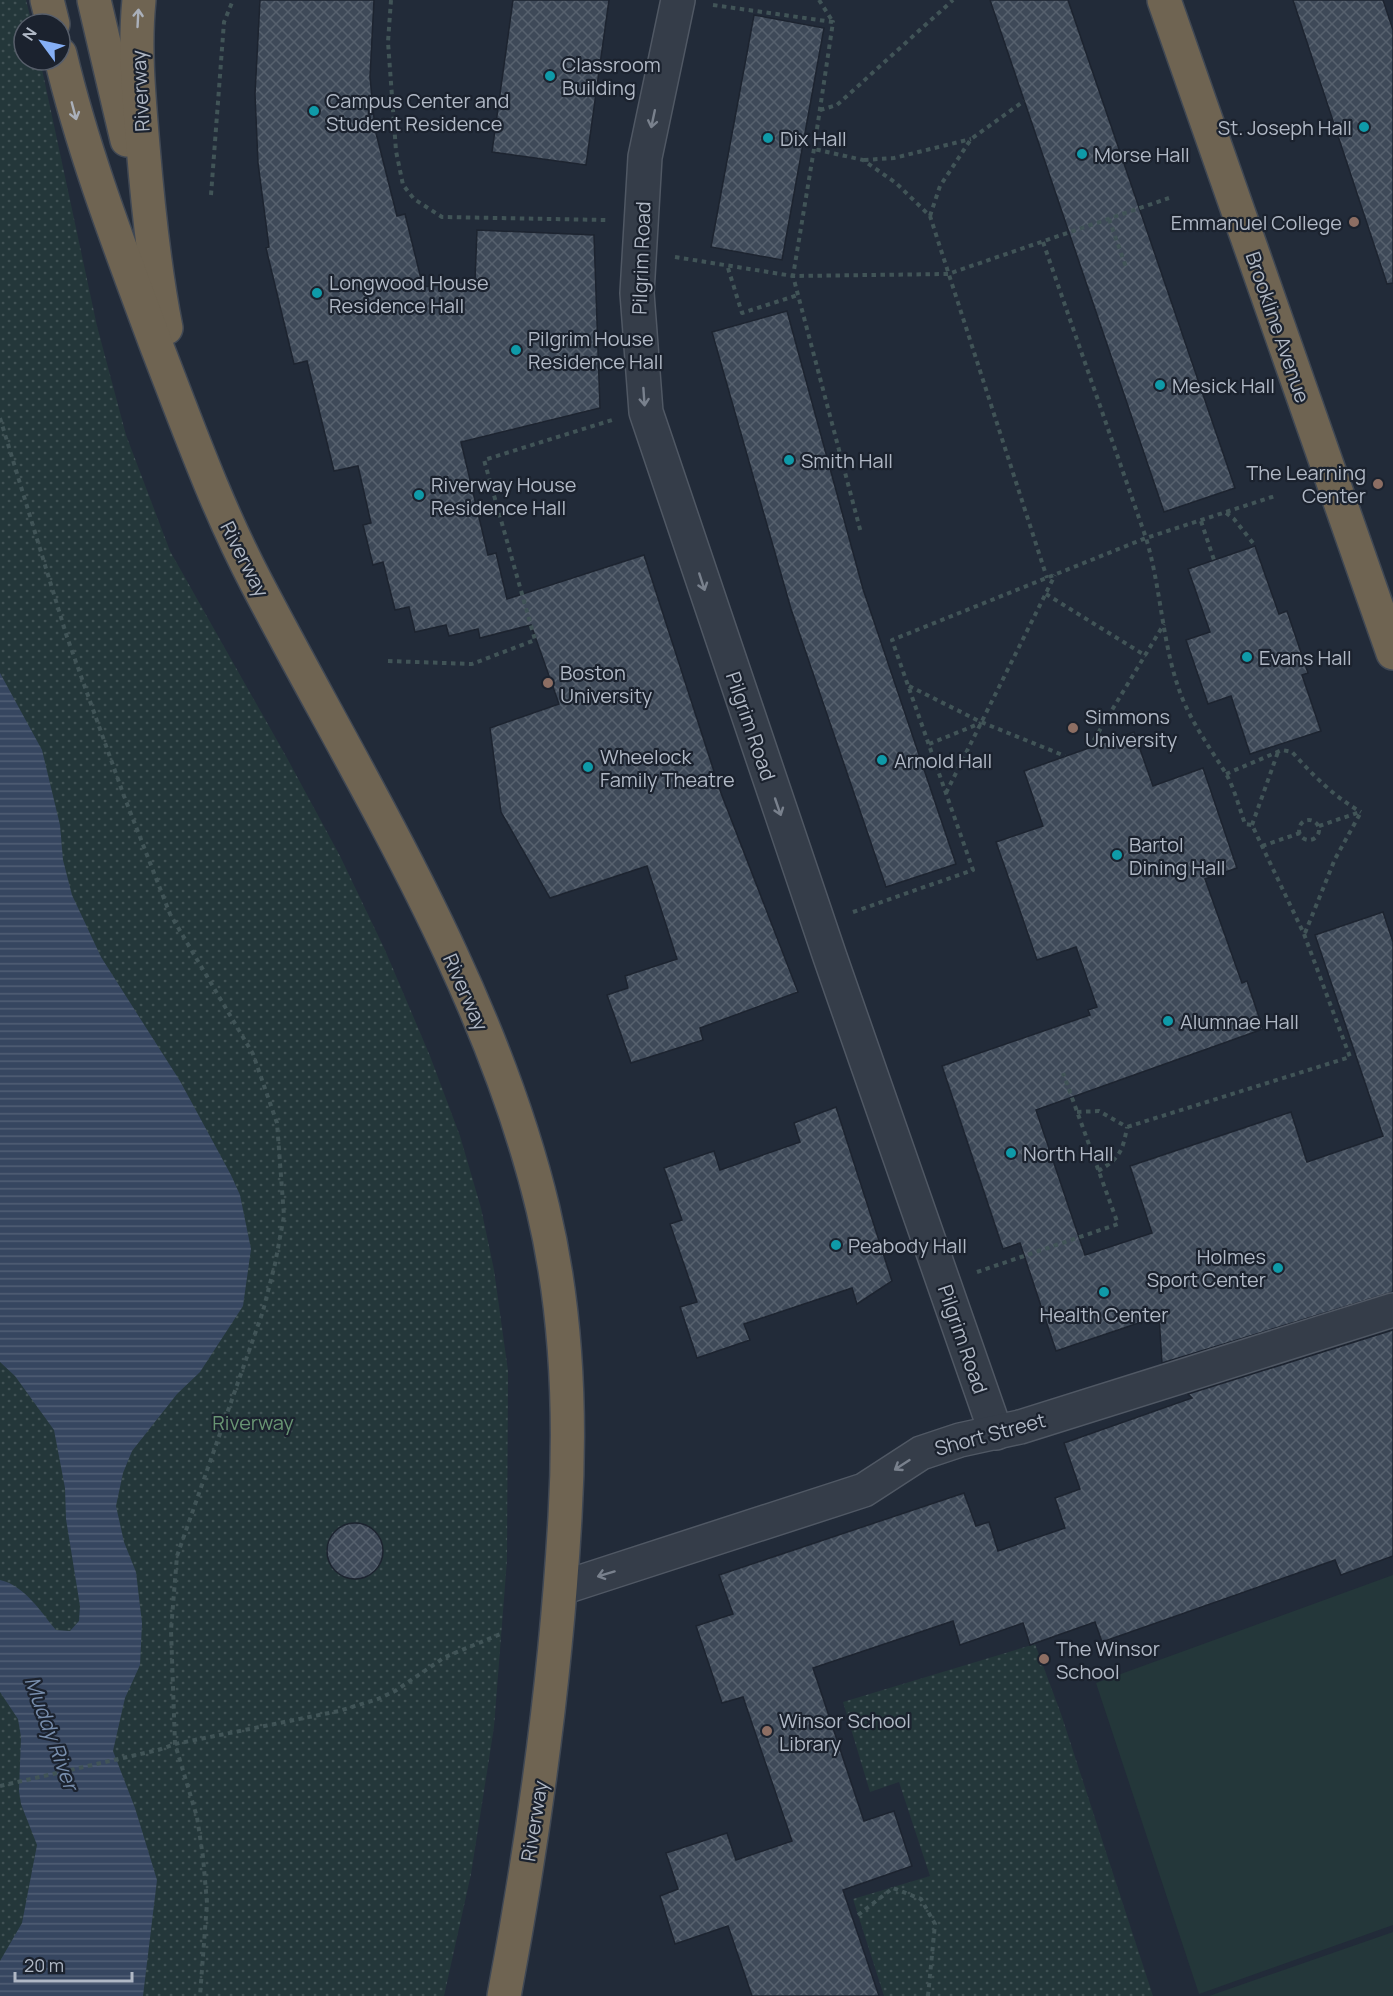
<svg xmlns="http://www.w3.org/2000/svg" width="1393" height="1996" font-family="Manrope,sans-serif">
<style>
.park{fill:url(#park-dots)}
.pitch{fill:#24373a}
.water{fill:url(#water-rules)}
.building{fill:url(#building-cross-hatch);stroke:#1d2430;stroke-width:1.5}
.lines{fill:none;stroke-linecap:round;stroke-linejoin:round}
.minor-casing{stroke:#505864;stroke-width:36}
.highway-casing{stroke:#404854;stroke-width:36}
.path{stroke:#415457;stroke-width:4;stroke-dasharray:4.5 4.5;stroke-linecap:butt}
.minor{stroke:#353d49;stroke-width:33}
.highway{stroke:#6f6452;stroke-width:33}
.oneway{stroke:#aab0ba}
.oneway2{stroke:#79818d}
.culture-dot{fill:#0f9aa8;stroke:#1b222e;stroke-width:2}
.education-dot{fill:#8d6e63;stroke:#1b222e;stroke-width:2}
.labels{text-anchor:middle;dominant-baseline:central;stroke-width:4.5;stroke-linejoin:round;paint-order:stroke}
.poi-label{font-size:20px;fill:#b0b8c5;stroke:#1b222e;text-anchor:start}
.street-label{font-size:20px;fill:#b0b8c5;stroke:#1b222e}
.park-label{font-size:20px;fill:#689573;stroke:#1b222e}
.water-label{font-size:21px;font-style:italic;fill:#788ead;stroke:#1b222e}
</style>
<defs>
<pattern id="park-dots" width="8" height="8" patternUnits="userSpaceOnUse" patternTransform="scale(1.5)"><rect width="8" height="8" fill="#24373a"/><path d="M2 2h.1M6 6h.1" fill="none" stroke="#415255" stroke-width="1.8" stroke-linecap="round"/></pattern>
<pattern id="water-rules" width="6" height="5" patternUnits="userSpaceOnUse" patternTransform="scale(1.5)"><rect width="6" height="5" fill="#364660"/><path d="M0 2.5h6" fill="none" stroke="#515f75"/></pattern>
<pattern id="building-cross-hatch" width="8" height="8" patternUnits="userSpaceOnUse" patternTransform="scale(1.5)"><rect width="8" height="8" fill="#3e4958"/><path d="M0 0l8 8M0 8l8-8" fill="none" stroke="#57616e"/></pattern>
</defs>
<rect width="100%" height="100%" fill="#222b39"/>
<g class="park">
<path d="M0 0H26L32 24H24V60H40L97 326 126 435 170 551 287 758 340 856 385 950 430 1056 460 1136 481 1208 494 1270 508 1371 507 1560 494 1727 471 1874 444 1996H0Z"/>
<path d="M1035 1644 1061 1714 1153 1996H884L853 1899 930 1876 899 1782 870 1792 843 1702Z"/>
</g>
<g class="pitch">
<path d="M1393 1575V1925L1199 1994 1096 1683Z"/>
<path d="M1393 1932V1996H1209Z"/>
</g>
<path class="water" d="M0 673 42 750 60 825 63 860 72 895 101 957 180 1081 231 1175 240 1195 251 1249 243 1306 200 1372 177 1394 132 1451 123 1473 116 1506 124 1542 136 1572 142 1623 140 1665 125 1698 113 1751 135 1808 157 1880 143 1996H0V1961L22 1923 37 1845 21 1804 19 1791 21 1737 18 1719 0 1692V1580C24 1585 41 1612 56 1630L70 1631 79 1621 80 1606 66 1519 65 1488 54 1430 15 1376 0 1362Z"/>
<g class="building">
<path d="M260 0H374L370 77 375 129 397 216 405 214 423 287 475 281 477 230 594 235 600 408 461 442 488 555 496 553 507 599 644 555 721 793 798 992 700 1028 703 1040 631 1063 607 995 628 988 625 976 677 959 647 866 550 898 501 812 490 728 559 704 531 625 480 638 478 629 449 636 446 625 415 632 409 607 395 610 383 562 373 565 363 525 371 523 358 466 334 471 307 361 294 364 266 248 269 247 258 163 255 94Z"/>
<path d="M513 0H609L586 165 492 152Z"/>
<path d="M990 0H1068L1235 488 1164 512Z"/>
<path d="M1293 0H1383L1393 30V283L1387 284Z"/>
<path d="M754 15 824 28 782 260 711 247Z"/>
<path d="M787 311 863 589 956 864 886 887 791 609 712 332Z"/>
<path d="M1255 546 1279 614 1287 611 1308 673 1302 675 1321 731 1250 754 1231 696 1208 704 1186 640 1210 632 1188 569Z"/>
<path d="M1134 732 1153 786 1203 768 1237 868 1205 879 1242 983 1247 981 1263 1029 1036 1110 1085 1255 1152 1233 1130 1166 1291 1112 1307 1162 1383 1136 1315 935 1383 912 1393 942V1292L1162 1363 1159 1316 1056 1351 1020 1243 1003 1249 942 1066 1090 1015 1088 1010 1097 1007 1076 947 1037 960 996 842 1043 826 1024 771Z"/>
<path d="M836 1107 892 1281 857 1304 852 1288 744 1324 750 1340 697 1358 680 1307 697 1302 670 1224 682 1220 664 1168 714 1151 720 1170 800 1142 794 1123Z"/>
<path d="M1393 1330V1556L1341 1575 1335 1560 1102 1642 1095 1622 1030 1645 1023 1623 960 1645 953 1621 813 1668 864 1821 894 1811 912 1866 843 1890 879 1996H752L728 1926 675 1944 660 1896 678 1889 666 1853 727 1833 736 1860 792 1841 743 1697 722 1703 696 1626 733 1614 719 1575 964 1493 976 1526 989 1522 998 1551 1065 1528 1055 1498 1080 1489 1064 1443 1192 1398 1188 1394Z"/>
<circle cx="355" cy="1551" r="28"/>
</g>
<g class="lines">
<g class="minor-casing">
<g id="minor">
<path d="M678 0 645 157 637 293 646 412 830 957 996 1433"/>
<path d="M562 1588 864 1490 921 1453 960 1440 1020 1427 1393 1310"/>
</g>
</g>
<g class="highway-casing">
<g id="highway">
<path d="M47 0 53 24"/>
<path d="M94 0 127 140"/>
<path d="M139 0C134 49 139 98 143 146 148 207 154 268 166 328"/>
<path d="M1164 0 1393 653"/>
<path d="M60 54C84 155 121 250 157 347 188 427 217 508 257 584 362 785 490 987 543 1209 567 1309 571 1414 565 1517 556 1678 534 1837 504 1996"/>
</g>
</g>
<g class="path">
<path d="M391 0 388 42 396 151 403 185 414 199 442 217 606 220"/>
<path d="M819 0 833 22"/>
<path d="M713 5 833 22 814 149 863 160 896 183 930 216 1047 578"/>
<path d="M820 110 837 105 953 0"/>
<path d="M814 149 793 276 861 533"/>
<path d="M864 160 894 158 971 139"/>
<path d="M211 195 224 22 233 0"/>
<path d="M930 216 940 186 971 139 1024 101"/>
<path d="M1109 219 1126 267"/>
<path d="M1043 242 1146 538C1162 591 1162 649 1183 700 1194 726 1210 748 1225 772 1234 787 1239 807 1245 824L1252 825 1304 934 1350 1057 1127 1127"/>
<path d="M675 257 793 276 948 274 1169 198"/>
<path d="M728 268 742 313 798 295"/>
<path d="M0 418 67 637 124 796 170 914 253 1054 277 1123 284 1216 275 1264 263 1311 177 1556 171 1630 175 1744 197 1817 203 1857 207 1903 200 1996"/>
<path d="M1226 513 1234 519 1253 543"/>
<path d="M1201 521 1214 560"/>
<path d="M1046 594 1146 656"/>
<path d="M388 661 472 664 535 640 484 460 612 420"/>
<path d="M909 686 981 722 1065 756"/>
<path d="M929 744 981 723"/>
<path d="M1089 748 1164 624"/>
<path d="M1226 774 1282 750 1292 752C1313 775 1333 796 1361 812"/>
<path d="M946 793 1055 575"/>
<circle cx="1309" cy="830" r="10"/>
<path d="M1252 825 1278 752"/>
<path d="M1319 826 1360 812"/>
<path d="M1262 846 1300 833"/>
<path d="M853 912 973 870 892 640 1146 538 1275 496"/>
<path d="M1305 933 1335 859 1361 812"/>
<path d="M1077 1112 1099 1111 1127 1127"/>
<path d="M1098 1171C1119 1159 1123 1151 1127 1127"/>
<path d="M977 1272 1118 1224 1063 1073"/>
<path d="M0 1786 158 1750 175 1744 339 1711 378 1699 395 1691 445 1657 503 1633"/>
<path d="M858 1915 893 1888 921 1899 935 1924 928 1996"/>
</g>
<use href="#minor" class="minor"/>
<use href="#highway" class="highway"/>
</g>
<defs><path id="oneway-shaft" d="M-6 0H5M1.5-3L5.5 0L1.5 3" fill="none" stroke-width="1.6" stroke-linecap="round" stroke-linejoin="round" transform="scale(1.5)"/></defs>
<g class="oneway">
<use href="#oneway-shaft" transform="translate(138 18) rotate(-87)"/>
<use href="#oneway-shaft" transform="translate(74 111) rotate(75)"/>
</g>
<g class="oneway2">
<use href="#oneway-shaft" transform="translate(653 119) rotate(102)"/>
<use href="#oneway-shaft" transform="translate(644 397) rotate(86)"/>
<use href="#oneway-shaft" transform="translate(702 582) rotate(72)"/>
<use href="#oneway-shaft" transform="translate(778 807) rotate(71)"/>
<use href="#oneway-shaft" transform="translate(902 1465) rotate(147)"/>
<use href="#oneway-shaft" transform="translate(606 1574) rotate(163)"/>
</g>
<g class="culture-dot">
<circle cx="550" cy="76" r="6"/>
<circle cx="314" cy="111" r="6"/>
<circle cx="1364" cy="127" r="6"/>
<circle cx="768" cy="138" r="6"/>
<circle cx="1082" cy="154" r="6"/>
<circle cx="317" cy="293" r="6"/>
<circle cx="516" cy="350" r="6"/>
<circle cx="1160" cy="385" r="6"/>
<circle cx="789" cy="460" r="6"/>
<circle cx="419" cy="495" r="6"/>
<circle cx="1247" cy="657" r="6"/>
<circle cx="882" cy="760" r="6"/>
<circle cx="588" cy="767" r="6"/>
<circle cx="1117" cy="855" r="6"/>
<circle cx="1168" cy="1021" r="6"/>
<circle cx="1011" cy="1153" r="6"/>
<circle cx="836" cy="1245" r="6"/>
<circle cx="1278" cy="1268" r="6"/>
<circle cx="1104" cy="1292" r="6"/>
</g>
<g class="education-dot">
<circle cx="1354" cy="222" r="6"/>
<circle cx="1378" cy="484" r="6"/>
<circle cx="548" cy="683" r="6"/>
<circle cx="1073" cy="728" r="6"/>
<circle cx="1044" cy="1659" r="6"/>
<circle cx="767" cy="1731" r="6"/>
</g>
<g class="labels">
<g class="poi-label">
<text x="562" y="64">Classroom<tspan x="562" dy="23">Building</tspan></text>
<text x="326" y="100">Campus Center and<tspan x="326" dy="23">Student Residence</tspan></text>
<text x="1352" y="127" text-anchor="end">St. Joseph Hall</text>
<text x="780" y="138">Dix Hall</text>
<text x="1094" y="154">Morse Hall</text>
<text x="1342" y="222" text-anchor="end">Emmanuel College</text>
<text x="329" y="282">Longwood House<tspan x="329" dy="23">Residence Hall</tspan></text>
<text x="528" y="338">Pilgrim House<tspan x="528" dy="23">Residence Hall</tspan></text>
<text x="1172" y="385">Mesick Hall</text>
<text x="801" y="460">Smith Hall</text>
<text x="1366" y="472" text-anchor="end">The Learning<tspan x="1366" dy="23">Center</tspan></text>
<text x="431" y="484">Riverway House<tspan x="431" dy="23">Residence Hall</tspan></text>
<text x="1259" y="657">Evans Hall</text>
<text x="560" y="672">Boston<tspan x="560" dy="23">University</tspan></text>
<text x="1085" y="716">Simmons<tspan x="1085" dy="23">University</tspan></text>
<text x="600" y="756">Wheelock<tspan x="600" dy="23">Family Theatre</tspan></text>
<text x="894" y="760">Arnold Hall</text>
<text x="1129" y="844">Bartol<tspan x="1129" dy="23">Dining Hall</tspan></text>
<text x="1180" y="1021">Alumnae Hall</text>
<text x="1023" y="1153">North Hall</text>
<text x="848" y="1245">Peabody Hall</text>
<text x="1266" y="1256" text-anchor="end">Holmes<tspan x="1266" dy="23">Sport Center</tspan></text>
<text x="1104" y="1314" text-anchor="middle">Health Center</text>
<text x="1056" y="1648">The Winsor<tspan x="1056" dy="23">School</tspan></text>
<text x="779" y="1720">Winsor School<tspan x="779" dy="23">Library</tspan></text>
</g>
<g class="street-label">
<text transform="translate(140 91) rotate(-93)">Riverway</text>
<text transform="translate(641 258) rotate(-88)">Pilgrim Road</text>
<text transform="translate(1278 327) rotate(71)">Brookline Avenue</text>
<text transform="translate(245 559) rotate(63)">Riverway</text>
<text transform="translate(751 726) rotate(71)">Pilgrim Road</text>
<text transform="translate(466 992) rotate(66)">Riverway</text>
<text transform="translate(963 1339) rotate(71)">Pilgrim Road</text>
<text transform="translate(990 1434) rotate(-15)">Short Street</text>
<text transform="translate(534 1821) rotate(-81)">Riverway</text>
</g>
<g class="park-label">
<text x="253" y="1422">Riverway</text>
</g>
<g class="water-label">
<text transform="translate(52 1733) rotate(70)">Muddy River</text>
</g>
</g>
<g transform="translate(42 42) rotate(303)"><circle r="28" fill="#1b222e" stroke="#575e6a" stroke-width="1.5"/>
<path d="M0-4.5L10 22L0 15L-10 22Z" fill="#85aff5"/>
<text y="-9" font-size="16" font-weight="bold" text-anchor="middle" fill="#b0b8c5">N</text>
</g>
<path d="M15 1972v9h117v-9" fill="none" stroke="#b0b8c5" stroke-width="3"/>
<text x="24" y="1972" font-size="18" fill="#b0b8c5" stroke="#1b222e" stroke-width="4.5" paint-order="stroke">20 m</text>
</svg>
